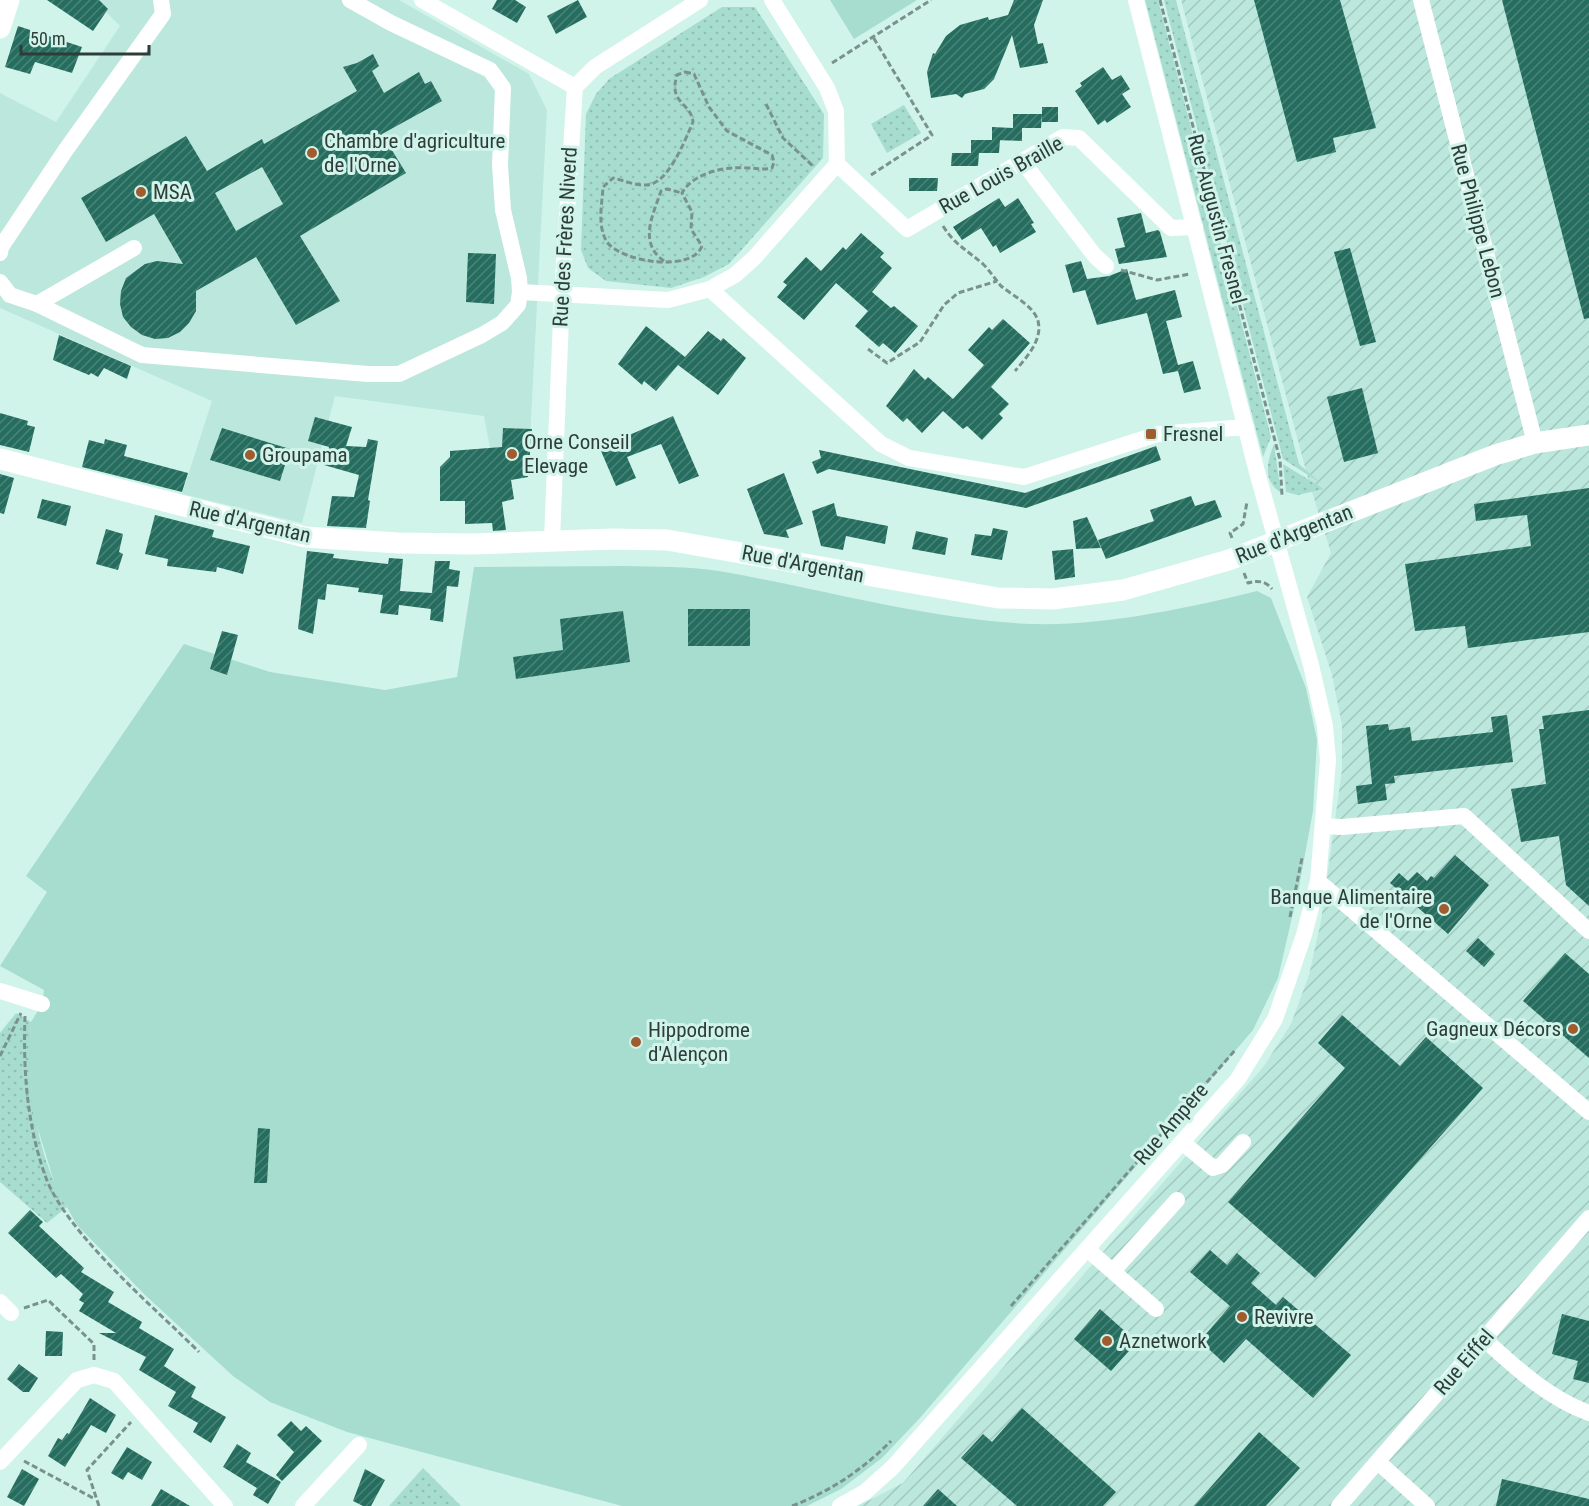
<svg xmlns="http://www.w3.org/2000/svg" width="1589" height="1506" font-family="'Roboto Condensed',sans-serif">
<style>
.built{fill:#bbe7dc}
.industrial{fill:url(#industrial-furrows)}
.grass{fill:url(#grass-dots)}
.garden{fill:#a7ddcf}
.building{fill:url(#building-hatch);fill-rule:evenodd}
.lines{fill:none;stroke-linecap:round;stroke-linejoin:round}
.path{stroke:#7a928c;stroke-width:3;stroke-dasharray:6 3;stroke-linecap:butt}
.minor{stroke:#fff;stroke-width:16}
.major{stroke:#fff;stroke-width:21}
.poi-dot{fill:#a05b2f;stroke:#d0f4ea;stroke-width:2}
.labels{text-anchor:middle;dominant-baseline:central;stroke-width:6;stroke-linejoin:round;paint-order:stroke}
.poi-label{font-size:21px;fill:#2f3d39;stroke:#d0f4ea;text-anchor:start}
.street-label{font-size:21px;fill:#2f3d39;stroke:#d0f4ea}
</style>
<defs>
<pattern id="industrial-furrows" width="10" height="10" patternUnits="userSpaceOnUse" patternTransform="scale(1.5)"><rect width="10" height="10" fill="#bbe7dc"/><path d="M-1 1l2-2M0 10L10 0M9 11l2-2" fill="none" stroke="#a1c7be"/></pattern>
<pattern id="grass-dots" width="8" height="8" patternUnits="userSpaceOnUse" patternTransform="scale(1.5)"><rect width="8" height="8" fill="#a7ddcf"/><path d="M2 2h.1M6 6h.1" fill="none" stroke="#90bfb2" stroke-width="1.8" stroke-linecap="round"/></pattern>
<pattern id="building-hatch" width="6" height="6" patternUnits="userSpaceOnUse" patternTransform="scale(1.5)"><rect width="6" height="6" fill="#256d5f"/><path d="M-1 1l2-2M0 6l6-6M5 7l2-2" fill="none" stroke="#4c8378"/></pattern>
</defs>
<rect width="100%" height="100%" fill="#d0f4ea"/>
<path class="built" d="M94 0H399L529 74 547 110 528 477 496 479 484 416 335 396 302 523 182 494 212 401 0 308V93L56 122 120 26Z"/>
<path class="industrial" d="M1181 0H1589V1506H858L903 1483 1264 1066 1291 1024 1309 975 1321 921 1342 770V725L1332 675 1307 597 1331 553 1309 482Z"/>
<g class="grass">
<path d="M1145 0H1158L1271 437 1263 457Z"/>
<path d="M1164 0H1176L1299 464 1322 484 1283 459Z"/>
<path d="M722 7H755L824 114 823 158 729 264 704 277 671 288 606 281 588 268 581 250 586 114 596 94 609 79Z"/>
<path d="M904 105 921 133 887 153 871 124Z"/>
<path d="M1274 444 1281 493C1262 480 1267 462 1274 444Z"/>
<path d="M1283 464 1324 489 1298 495 1286 492Z"/>
<path d="M16 1013 31 1022C27 1085 35 1152 67 1207L47 1223 0 1182V1033Z"/>
<path d="M423 1468 461 1506H389Z"/>
</g>
<g class="garden">
<path d="M830 0H917L854 39Z"/>
<path d="M624 566C655 567 688 566 719 571 823 589 927 620 1033 624 1102 626 1190 608 1257 591L1271 598 1306 688 1317 740 1313 811 1299 887 1278 978 1253 1030 919 1419 882 1458 841 1489 807 1506H622L347 1432 270 1402 233 1376 145 1295 77 1225 56 1188 33 1113 29 1054 31 1022 42 1004 44 990 0 966 47 892 26 876 184 644 270 672 385 690 457 677 474 567Z"/>
</g>
<g class="building">
<path d="M47 0H99L108 9 93 31Z"/>
<path d="M497 0H515L526 7 517 23 492 9Z"/>
<path d="M578 0 587 17 556 34 547 16Z"/>
<path d="M1014 0H1043L1034 25 1038 44 1043 43 1048 63 1020 68 1012 35 994 79 984 89 965 94 962 98 956 94 931 98 927 72 933 53 935 54 946 36 960 25 988 17 989 20 1008 15Z"/>
<path d="M1254 0H1340L1376 128 1333 138 1336 152 1297 162Z"/>
<path d="M1502 0H1589V318L1584 319Z"/>
<path d="M18 26 82 47 72 73 35 62 30 74 5 67Z"/>
<path d="M373 54 379 66 372 71 384 93 419 72 425 84 431 81 442 101 382 134 406 173 300 236 340 301 296 325 256 257 196 291V311L189 323 180 332 168 338 155 339 142 335 131 327 123 317 120 304 121 291 126 278 145 264 157 261 183 264 154 214 106 242 81 198 186 136 207 171 262 139 264 144 357 91 343 67 357 63ZM262 167 283 204 236 231 215 193Z"/>
<path d="M1103 67 1112 80 1121 75 1130 89 1122 94 1131 107 1107 123 1105 120 1098 125 1075 91 1082 86 1080 83Z"/>
<rect x="1042" y="107" width="16" height="15"/>
<path d="M1013 114H1042L1041 128H1022V141L992 140V127L1013 128Z"/>
<path d="M971 140H1000L999 153H979L978 166H951L952 153H973H971Z"/>
<path d="M909 178H938L937 191H909Z"/>
<path d="M999 198 1005 207 1018 198 1034 223 1031 224 1036 232 1000 253 996 245 993 247 981 228 962 240 953 227Z"/>
<path d="M1141 213 1146 233 1158 230 1160 232 1167 257 1119 264 1115 249 1125 247 1117 218Z"/>
<path d="M861 233 884 253 880 257 892 268 872 292 891 308 894 306 918 326 895 353 883 343 879 347 855 326 868 311 836 283 804 320 777 297 787 285 783 282 806 257 821 271 843 247 846 250Z"/>
<path d="M1350 248 1376 342 1360 346 1334 252Z"/>
<path d="M468 253 496 254 494 304 466 302Z"/>
<path d="M1081 261 1087 279 1109 276 1127 269 1136 300 1175 290 1182 317 1166 321 1178 365 1193 361 1201 389 1184 393 1178 371 1163 374 1147 313 1097 325 1085 290 1073 293 1065 265Z"/>
<path d="M1003 319 1030 343 991 387 1009 404 999 414 1003 418 982 440 967 426 963 429 943 411 922 433 907 418 903 422 886 406 914 369 925 380 928 377 953 399 984 365 968 350 989 327 992 330Z"/>
<path d="M646 326 685 357 708 331 721 341 723 338 746 358 718 395 678 365 656 391 644 381 642 385 618 364Z"/>
<path d="M59 335 131 366 127 379 104 368 98 377 91 373 89 375 53 360Z"/>
<path d="M1362 388 1378 453 1344 462 1327 397Z"/>
<path d="M0 413 28 421 27 425 35 427 29 452 0 445Z"/>
<path d="M673 416 699 476 679 484 661 444 627 457 636 478 616 486 598 444 619 436 620 439Z"/>
<path d="M315 417 352 427 346 446 366 447 368 439 378 441 368 500 370 501 366 528 327 526 332 496 354 497 359 475 324 465 329 447 308 441Z"/>
<path d="M222 428 290 449 280 481 210 460Z"/>
<path d="M503 428 532 429 528 477 511 480 514 499 502 502 506 530 493 531 492 523 465 524V501H440V467L450 457V451L502 447Z"/>
<path d="M105 439 127 445 124 456 188 473 182 492 82 467 89 440 104 444Z"/>
<path d="M1156 446 1161 460 1026 508 829 469 817 474 812 462 821 458 819 450 1025 493Z"/>
<path d="M784 473 803 524 786 530 789 538 764 534 747 489Z"/>
<path d="M0 474 14 478 4 514 0 513Z"/>
<path d="M1589 488V632L1468 648 1465 626 1415 631 1405 564 1531 546 1527 515 1476 521 1474 504Z"/>
<path d="M1191 496 1195 506 1215 500 1222 517 1106 559 1098 540 1154 521 1150 510Z"/>
<path d="M42 499 71 506 66 526 37 518Z"/>
<path d="M834 503 837 516 888 526 885 544 846 536 843 550 821 546 812 511Z"/>
<path d="M155 515 214 530 212 537 250 546 243 574 217 567 216 572 167 566 168 559 145 554Z"/>
<path d="M1087 517 1101 548 1076 549 1073 521Z"/>
<path d="M993 528 1008 531 1002 560 971 555 975 534 991 536Z"/>
<path d="M106 529 123 534 119 552 123 554 118 570 96 564Z"/>
<path d="M916 531 948 538 945 555 912 549Z"/>
<path d="M1073 549 1075 577 1055 580 1052 551Z"/>
<path d="M307 551 334 554 333 558 388 564 389 558 403 559 400 591 432 593 435 561H450L449 569 460 571 458 587 447 586 443 622 430 620 431 609 399 605 398 615 380 613 383 595 358 592 359 588 327 584 325 600 318 599 313 634 298 629Z"/>
<rect x="688" y="609" width="62" height="37"/>
<path d="M623 611 630 662 516 679 513 657 563 650 560 619Z"/>
<path d="M222 631 238 635 227 675 210 669Z"/>
<path d="M1589 710V906L1566 885 1559 836 1521 842 1511 789 1546 784 1539 729H1544L1542 716Z"/>
<path d="M1507 715 1513 762 1394 776 1395 783 1385 784 1387 800 1358 804 1356 786 1372 784 1366 726 1388 724 1389 730 1410 727 1412 741 1493 732 1491 717Z"/>
<path d="M1455 855 1489 885 1448 934 1390 883 1399 873 1408 881 1417 872 1427 881 1431 876 1434 878Z"/>
<path d="M1478 938 1495 954 1484 967 1466 951Z"/>
<path d="M1565 953 1589 974V1058L1523 1001Z"/>
<path d="M1342 1015 1400 1066 1426 1037 1483 1088 1315 1278 1228 1202 1345 1068 1318 1043Z"/>
<path d="M258 1128 270 1129 267 1183H254Z"/>
<path d="M30 1210 43 1222 39 1226 84 1268 81 1272 114 1292 108 1302 142 1322 139 1328 174 1349 164 1366 196 1387 191 1397 226 1417 211 1443 193 1432 198 1423 168 1406 176 1392 139 1370 146 1357 99 1333H116L79 1311 84 1303 79 1300 83 1294 61 1274 56 1278 8 1233Z"/>
<path d="M1210 1250 1227 1265 1237 1253 1260 1273 1251 1283 1276 1305 1283 1297 1351 1355 1313 1398 1246 1339 1224 1363 1200 1341 1230 1306 1190 1272Z"/>
<path d="M1100 1309 1137 1342 1111 1371 1074 1339Z"/>
<path d="M1562 1314 1589 1321V1383L1573 1379 1578 1361 1552 1354Z"/>
<path d="M46 1331 63 1332 62 1356H45Z"/>
<path d="M19 1364 38 1378 29 1392H23L7 1379Z"/>
<path d="M90 1398 116 1415 106 1433 91 1425 65 1467 48 1456 58 1438 62 1440 67 1433 69 1434Z"/>
<path d="M1022 1408 1116 1492 1103 1506H1017L961 1458 983 1434 992 1442Z"/>
<path d="M291 1421 301 1431 306 1426 322 1441 282 1481 276 1475 294 1452 277 1435Z"/>
<path d="M1259 1432 1300 1468 1266 1506H1194Z"/>
<path d="M237 1444 251 1453 246 1462 281 1482 268 1504 253 1495 257 1488 223 1467Z"/>
<path d="M127 1447 152 1462 142 1480 128 1472 123 1480 111 1473Z"/>
<path d="M22 1469 39 1479 24 1506 7 1497Z"/>
<path d="M365 1469 385 1480 371 1506H363L353 1501Z"/>
<path d="M1502 1479 1589 1499V1506H1496Z"/>
<path d="M161 1489 190 1506H151Z"/>
<path d="M938 1489 957 1506H923Z"/>
</g>
<g class="lines">
<g class="path">
<path d="M1160 0 1280 460 1282 495"/>
<path d="M832 63 931 0"/>
<path d="M685 72 694 74 709 107 727 131 772 155 774 162 772 168C763 170 756 168 747 168 725 166 693 173 682 193L692 212 691 229 702 246C692 273 621 262 607 242 597 226 602 205 603 187L613 178C623 180 636 186 646 185 668 185 685 140 693 122 691 102 668 104 677 75Z"/>
<path d="M766 104 783 138 814 167"/>
<path d="M871 175 932 135 873 37"/>
<path d="M943 226C955 245 967 250 983 264 990 271 995 279 1001 286 1013 296 1034 306 1038 321 1043 340 1026 358 1015 371"/>
<path d="M664 261C638 243 653 215 661 191L667 189 682 193"/>
<path d="M1121 270 1157 280 1190 274"/>
<path d="M868 349 887 363 920 342 944 305 958 293 997 281"/>
<path d="M1232 538 1230 533 1243 524 1247 502"/>
<path d="M1244 573 1248 583C1257 580 1266 581 1272 589"/>
<path d="M1290 917 1302 858"/>
<path d="M25 1016C23 1071 27 1126 46 1178 68 1235 155 1308 199 1352"/>
<path d="M0 1056 21 1013"/>
<path d="M1011 1306 1236 1049"/>
<path d="M24 1308 48 1300 94 1344V1360"/>
<path d="M24 1461 95 1499"/>
<path d="M99 1506 87 1470 131 1422"/>
<path d="M792 1506C831 1491 862 1470 891 1441"/>
</g>
<g class="minor">
<path d="M350 0 391 23 490 70 503 88 500 165 503 210 519 278 520 292"/>
<path d="M422 0 575 87"/>
<path d="M772 0 827 88 836 111 837 164"/>
<path d="M1421 0 1535 443"/>
<path d="M1022 161 1095 256 1106 266"/>
<path d="M837 164 907 229 1063 137 1079 138 1171 228 1195 227"/>
<path d="M0 253 1 247 65 151 163 14 161 0"/>
<path d="M0 282 10 295 37 304 142 355 368 374H399L482 335 502 323 518 305 520 292 668 300 710 289 735 275 754 258 837 164"/>
<path d="M710 289 881 444 909 458 1024 477 1158 434 1246 427"/>
<path d="M37 304 134 248"/>
<path d="M552 540 562 294 575 87 595 67 700 0"/>
<path d="M1323 826 1342 827 1464 816 1589 931"/>
<path d="M1318 881 1589 1112"/>
<path d="M0 991 42 1004"/>
<path d="M1182 1142 1213 1168 1222 1165 1243 1142"/>
<path d="M1087 1249 1156 1309"/>
<path d="M1113 1271 1177 1200"/>
<path d="M0 1302 11 1313"/>
<path d="M1484 1339C1516 1368 1548 1398 1589 1413"/>
<path d="M0 1462 77 1380 94 1375 114 1381 225 1506"/>
<path d="M1378 1462 1427 1506"/>
<path d="M303 1506 359 1445"/>
<path d="M840 1506 865 1492 893 1467 1238 1079 1275 1019 1304 935 1318 881 1328 760 1325 726 1311 665 1257 472 1136 0"/>
<path d="M1339 1506 1589 1218"/>
</g>
<g class="major">
<path d="M0 28 9 0"/>
<path d="M0 459 305 537 398 543 472 544 613 539 667 540 998 598 1053 599 1123 590 1229 560 1495 455 1535 443 1589 435"/>
</g>
</g>
<g class="poi-dot">
<circle cx="312" cy="153" r="6"/>
<circle cx="141" cy="192" r="6"/>
<rect x="1145" y="428" width="12" height="12" rx="3"/>
<circle cx="512" cy="454" r="6"/>
<circle cx="250" cy="455" r="6"/>
<circle cx="1444" cy="909" r="6"/>
<circle cx="1573" cy="1029" r="6"/>
<circle cx="636" cy="1042" r="6"/>
<circle cx="1242" cy="1317" r="6"/>
<circle cx="1107" cy="1341" r="6"/>
</g>
<g class="labels">
<g class="poi-label">
<text x="324" y="141">Chambre d'agriculture<tspan x="324" dy="24">de l'Orne</tspan></text>
<text x="153" y="192">MSA</text>
<text x="1163" y="434">Fresnel</text>
<text x="524" y="442">Orne Conseil<tspan x="524" dy="24">Elevage</tspan></text>
<text x="262" y="455">Groupama</text>
<text x="1432" y="897" text-anchor="end">Banque Alimentaire<tspan x="1432" dy="24">de l'Orne</tspan></text>
<text x="1561" y="1029" text-anchor="end">Gagneux Décors</text>
<text x="648" y="1030">Hippodrome<tspan x="648" dy="24">d'Alençon</tspan></text>
<text x="1254" y="1317">Revivre</text>
<text x="1119" y="1341">Aznetwork</text>
</g>
<g class="street-label">
<text transform="translate(1001 175) rotate(-29)">Rue Louis Braille</text>
<text transform="translate(1217 219) rotate(75)">Rue Augustin Fresnel</text>
<text transform="translate(1478 221) rotate(75)">Rue Philippe Lebon</text>
<text transform="translate(565 237) rotate(-87)">Rue des Frères Niverd</text>
<text transform="translate(250 522) rotate(13)">Rue d'Argentan</text>
<text transform="translate(1294 534) rotate(-22)">Rue d'Argentan</text>
<text transform="translate(803 564) rotate(11)">Rue d'Argentan</text>
<text transform="translate(1171 1124) rotate(-49)">Rue Ampère</text>
<text transform="translate(1464 1362) rotate(-49)">Rue Eiffel</text>
</g>
</g>
<path d="M21 45v9h128v-9" fill="none" stroke="#2f3d39" stroke-width="3"/>
<text x="30" y="45" font-size="18" fill="#2f3d39" stroke="#d0f4ea" stroke-width="4.5" paint-order="stroke">50 m</text>
</svg>
